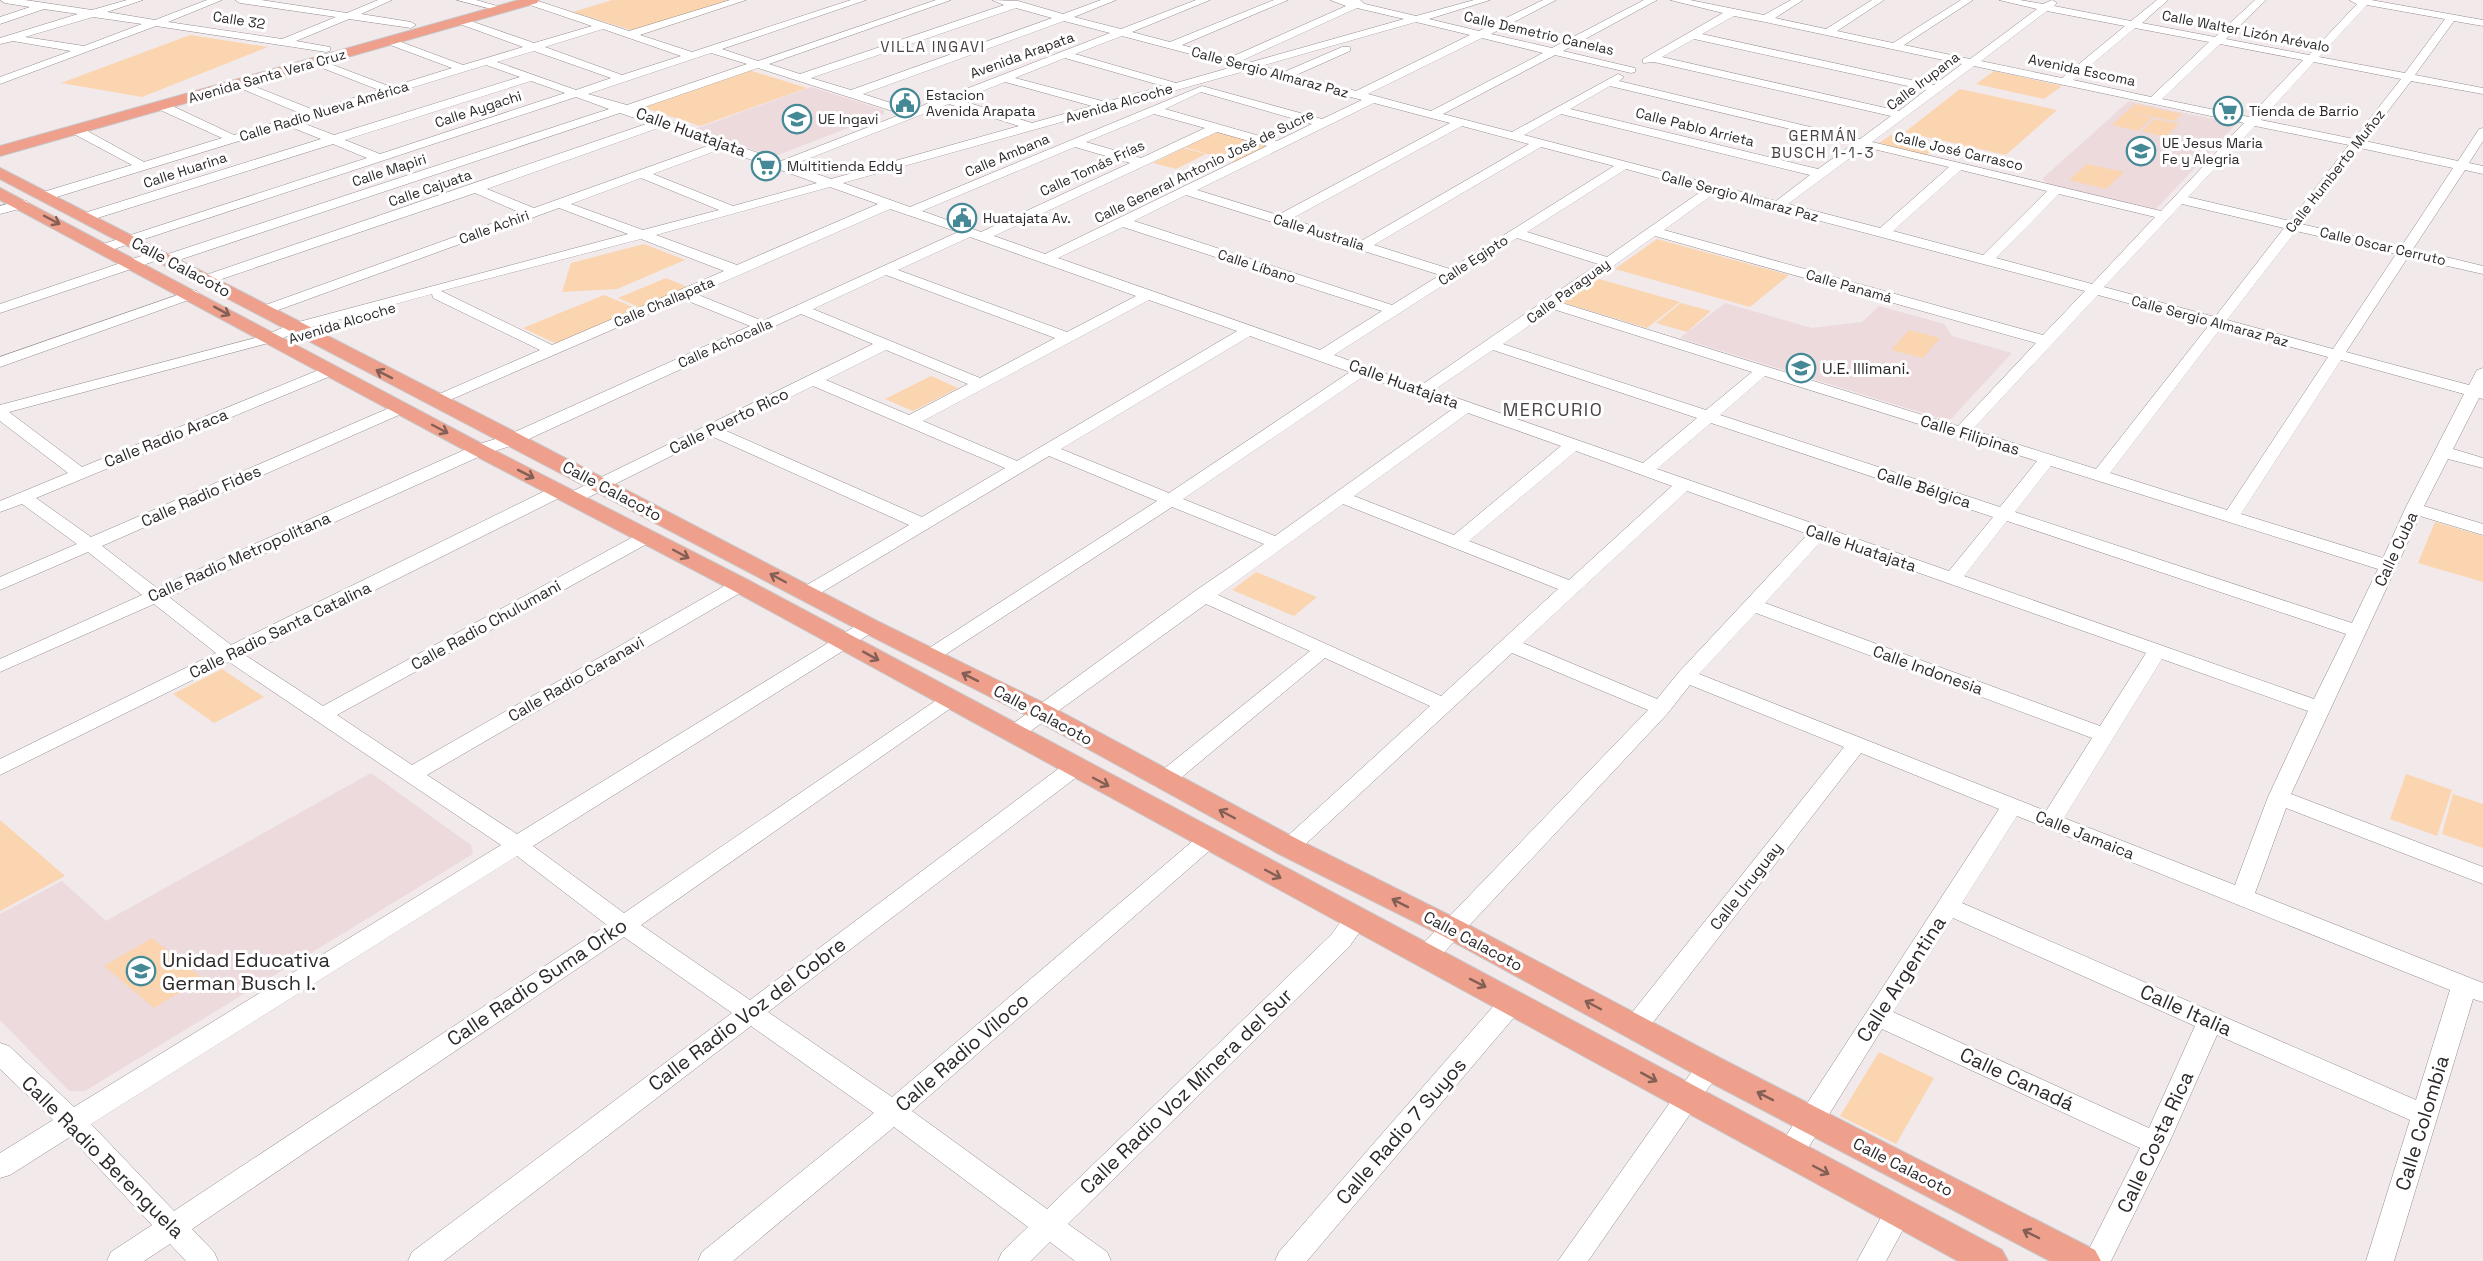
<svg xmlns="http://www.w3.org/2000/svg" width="2483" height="1261" font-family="'Space Grotesk',sans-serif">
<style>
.built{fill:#ecdadd}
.green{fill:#fbd5b0}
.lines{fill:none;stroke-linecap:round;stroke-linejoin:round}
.minor-casing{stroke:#948c8d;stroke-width:1}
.major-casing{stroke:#c8c7c8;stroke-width:2}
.minor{fill:#fff;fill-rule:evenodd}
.major{fill:#eea08c;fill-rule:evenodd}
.oneway{stroke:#845f56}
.labels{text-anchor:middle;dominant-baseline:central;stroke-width:6;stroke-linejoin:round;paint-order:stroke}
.far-street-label{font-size:14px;fill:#2d292a;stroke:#fff}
.far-poi-label{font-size:14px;fill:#2d292a;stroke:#fff;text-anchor:start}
.far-neighbourhood-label{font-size:15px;letter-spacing:1.5px;fill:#4a4344;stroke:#fff}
.street-label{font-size:16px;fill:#2d292a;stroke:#fff}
.poi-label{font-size:16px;fill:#2d292a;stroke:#fff;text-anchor:start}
.neighbourhood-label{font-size:18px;letter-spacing:1.5px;fill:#4a4344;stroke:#fff}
.near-poi-label{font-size:20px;fill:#2d292a;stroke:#fff;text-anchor:start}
.near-street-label{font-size:20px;fill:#2d292a;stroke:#fff}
</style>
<rect width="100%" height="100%" fill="#f2e9eb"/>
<g class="built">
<path d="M811 87 884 110V114L778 155H768L695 129Z"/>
<path d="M2129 101 2236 124 2155 210 2048 184 2042 179Z"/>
<path d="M1725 303 1812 328 1862 322 1879 306 1944 324 1952 336 2012 353 1949 421 1680 338Z"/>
<path d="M371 773 471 845 473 854 85 1091H69L0 1020V914L62 881 106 921Z"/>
</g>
<g class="green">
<path d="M612 0H732L634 31 573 12Z"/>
<path d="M190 35 268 47 142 97 61 83Z"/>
<path d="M749 70 807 88 700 126 642 107Z"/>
<path d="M1994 71 2062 86 2044 99 1976 84Z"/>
<path d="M1960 89 2057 110 2006 155 1905 132Z"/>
<path d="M2135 104 2182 114 2174 121 2128 112 2152 118 2138 131 2112 125Z"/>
<path d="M2155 119 2179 124 2165 137 2141 131Z"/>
<path d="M1215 130 1271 146 1237 163 1181 146Z"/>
<path d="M1891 135 1938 146 1926 155 1879 143Z"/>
<path d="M1183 148 1206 154 1176 169 1153 163Z"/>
<path d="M2087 164 2124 172 2106 189 2069 180Z"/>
<path d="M1657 239 1789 275 1750 307 1615 269Z"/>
<path d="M644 244 685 260 617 289 562 292 571 263Z"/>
<path d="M1592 277 1680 302 1647 328 1558 301Z"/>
<path d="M666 278 690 288 641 308 618 298Z"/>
<path d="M604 295 638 309 557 344 523 328Z"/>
<path d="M1681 303 1711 311 1687 332 1656 323Z"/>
<path d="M1909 330 1940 338 1923 358 1891 350Z"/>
<path d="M931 376 958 388 913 411 885 399Z"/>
<path d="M2435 522 2483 536V582L2418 563Z"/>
<path d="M1256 572 1317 597 1294 616 1232 590Z"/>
<path d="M222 669 264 697 214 723 173 694Z"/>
<path d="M2406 774 2452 790 2437 836 2390 819Z"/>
<path d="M2453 794 2483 804V848L2442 834Z"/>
<path d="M0 820 65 876 0 911Z"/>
<path d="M152 938 202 978 154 1008 104 966Z"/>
<path d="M1879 1052 1934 1078 1896 1144 1840 1116Z"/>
</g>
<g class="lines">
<g class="minor-casing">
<g id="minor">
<path d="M0 0H25L92 10 127 0H143L107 12 155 20 207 0H222L168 22 282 39 336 17 240 3 235 0H261L347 13 378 0H392L361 14 411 22 416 25 411 28 349 19 296 41 330 47V51L326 52 156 26 0 84V77L71 51 13 41 0 44V38L78 14 44 9 0 24V17L30 7 5 3ZM93 17 142 24 84 46 25 37Z"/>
<path d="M457 0H476L508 9 503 12Z"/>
<path d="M524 0H535L629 31 730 0H746L640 35 692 52 851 0H866L722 49 758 61 936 0H951L769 64 800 74 1004 5 992 0 1018 1 1063 14 1101 0H1116L1074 17 1121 29 1196 0H1210L1132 32 1170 42 1274 0H1288L1182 45 1229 58 1346 6 1330 0H1360L1365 4 1416 16 1474 0H1490L1429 19 1479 31 1543 0H1556L1491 34 1552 48 1644 0H1657L1563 51 1635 68V72L1631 73 1555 55 1443 114 1512 132 1618 74 1624 77 1619 81 1860 139 1891 116 1654 62 1643 63V59L1723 13 1670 0H1690L1764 15 1791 0H1803L1775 18 1826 29 1872 0H1884L1837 31 1893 43 1961 0H1973L1904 45 1970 59 2037 9 1999 0H2020L2043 4 2052 0 2057 3 2054 6 2131 21 2157 0H2168L2142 23 2215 37 2255 0H2266L2226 39 2309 55 2357 4 2349 0H2371L2483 20V26L2454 21 2415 75 2483 88V94L2411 81 2365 141 2458 161 2479 129 2483 128V141L2469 163 2483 166V174L2465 170 2413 249 2483 266V274L2408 257 2346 352 2469 385 2477 370 2483 368V399L2479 398 2453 449 2483 458V468L2448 459 2424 506 2483 524V535L2420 516 2291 794 2483 867V884L2286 808 2255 893 2483 983V1002L2473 999 2394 1261H2366L2410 1120 2217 1035 2169 1143 2111 1261H2083L2140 1148 1882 1029 1800 1161 1790 1164 1780 1161 1776 1153 1780 1145 1999 809 1861 753 1644 1034 1635 1037 1626 1034 1622 1027 1626 1020 1844 747 1690 685 1668 713 1435 962 1426 965 1417 962 1414 956 1417 950 1648 710 1512 653 1297 852 1289 855 1281 852 1278 847 1281 842 1430 706 1325 658 1171 786 1163 788 1155 786 1152 781 1155 776 1310 651 1206 604 1021 738 1014 740 1007 738 1004 733 1007 728 1195 591 1264 544 1172 507 937 660H923L920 656 923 652 1157 501 1049 456 814 597H800L798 593 800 589 909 525 711 436 579 502H567L564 498 567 494 873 344 801 314 520 443 485 454 169 597 231 645 553 487H565L568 491 565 495 245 655 323 706 642 532H654L657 536 654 540 337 715 412 765 733 581H747L749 585 747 589 427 775 517 834 862 622H876L879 626 876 630 533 846 624 913 944 695 951 693 958 695 961 699 958 703 641 925 750 1000 1066 763 1074 761 1082 763 1085 768 1082 773 768 1012 892 1097 1201 834 1209 831 1217 834 1220 839 1217 844 912 1111 1047 1209 1331 935C1341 922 1348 908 1365 913L1369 919 1349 947 1068 1224 1107 1252 1111 1261H1075L1050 1242 1031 1261H998L1002 1252 1028 1227 894 1127 733 1261H698L702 1252 874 1113 751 1026 444 1261H408L412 1252 732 1013 624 937 192 1229 214 1252 218 1261H186L170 1244 144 1261H107L111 1252 152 1225 70 1137 10 1175 0 1178V1153L53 1120 0 1069V1043L9 1046 74 1107 501 845 229 662 0 775V759L216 653 154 604 0 672V659L142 595 88 552 0 590V577L77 544 22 504 0 512V501L68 473 0 421V405L266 335 291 324 628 234 559 208 270 313H260L258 310 260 307 521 213 475 193 210 283 205 284 198 280 200 277 649 123 620 113 170 263H160L158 260 0 313V304L153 252H163L165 255 609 109 576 97 105 252 98 248 100 245 367 158 333 144 91 220H81L79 217 81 214 321 139 288 126 50 199 45 200 38 196 40 193 132 165 72 133V127H80L144 162 222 138 158 109V103H166L234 135 302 114 235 86V82H243L314 110 379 90 312 64V60H320L391 87 452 68 385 43V39H393L463 65 523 47 457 23V19H465L534 43 592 26 524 3ZM2367 5 2445 19 2405 73 2319 57ZM1016 8 1052 18 851 90 811 78ZM1357 8 1404 19 1248 63 1241 61ZM2047 11 2125 26 2062 78 1981 61ZM1734 16 1765 22 1962 64 1934 85 1702 34ZM1064 21 1110 33 948 96 942 97 913 110 863 94ZM1416 22 1470 35 1356 91 1296 75 1350 51V47H1342L1284 72 1261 66ZM2135 28 2209 42 2151 97 2073 80ZM603 29 681 56 622 75 545 47ZM1122 36 1236 66 1176 83 1075 54ZM1482 38 1543 53 1431 111 1368 94ZM1694 39 1926 90 1899 111 1662 57ZM2220 44 2303 60 2249 117 2162 99ZM534 51 611 78 576 90 497 62ZM711 53 747 64 627 105 588 94ZM1065 58 1163 86 1106 102 1015 78ZM2314 62 2401 79 2354 139 2261 120ZM486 65 520 77 334 135 300 122ZM1974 66 2244 123 2161 211 1872 142ZM758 68 902 114 781 161 670 122 668 119 636 110ZM1249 70 1362 100 1322 119 1202 86 910 207 843 183ZM531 81 565 93 380 154 345 140ZM1005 82 1092 106 1032 123 960 100ZM1610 86 1853 144 1818 169 1570 109ZM1201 92 1312 124 1277 141 1165 109ZM1374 103 1450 123 1278 215 1197 190ZM949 104 1019 126 831 179 792 165ZM1154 114 1205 128 1141 158 1086 142ZM1561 114 1810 175 1776 201 1524 135ZM1462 126 1529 144 1361 241 1291 219ZM2255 126 2349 145 2290 221 2188 197ZM661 127 710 145 534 208 487 189ZM1217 132 1267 146 1045 254 994 236ZM1075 147 1130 163 981 232 922 211ZM1541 147 1614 166 1450 269 1374 245ZM1865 147 1949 167 1880 228 1788 204ZM2360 148 2453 168 2401 247 2301 224ZM721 149 817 183 733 206 653 174ZM1626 169 1703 190 1607 257 1527 232ZM1961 170 2047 191 1983 255 1893 231ZM641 178 719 210 643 230 571 204ZM830 187 878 204 737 265 656 235ZM1715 193 2085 291 2043 335 1664 230ZM2059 194 2155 217 2092 284 1996 258ZM1186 195 1440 275 1392 305 1134 221ZM2182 204 2284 228 2215 317 2104 287ZM890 209 958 232 763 321 696 294ZM1123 227 1382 311 1320 350 1058 258ZM2296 231 2396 254 2333 349 2227 320ZM1655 236 2036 343 1958 426 1562 303ZM970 237 1136 296 1067 332 898 270ZM1517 238 1598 264 1420 386 1334 355ZM641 239 724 271 552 345 441 291ZM886 275 1055 338 980 378 813 309ZM432 294 433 298 540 350 430 398 428 401 430 404 436 406 683 299 750 326 508 435 473 446 157 588 102 546 408 411 410 408 408 405H396L91 537 36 498 338 373 340 370 332 365 326 367 82 467 9 412 276 341 301 330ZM2098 295 2209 325 2096 469 1972 430ZM1149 300 1237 331 1017 461 923 421ZM1553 309 1752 372 1706 410 1503 344ZM2221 328 2328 357 2227 510 2110 473ZM1250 336 1350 372 1169 493 1061 449ZM886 350 968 384 909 415 826 380ZM1493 350 1697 418 1643 463 1434 390ZM2341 360 2464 394 2405 509 2383 558 2241 514ZM1364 376 1454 408 1275 536 1183 499ZM1765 376 2037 461 2000 507 1720 415ZM813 386 1005 468 922 517 724 430ZM1468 413 1561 446 1454 535 1354 496ZM1711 423 1993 517 1949 571 1657 469ZM1576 451 1672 486 1569 580 1469 541ZM2051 466 2378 569 2352 623 2015 512ZM1687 491 1808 534 1679 672 1657 699 1523 643ZM1343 504 1558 589 1441 696 1218 595ZM2007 521 2346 634 2314 699 1964 576ZM1823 539 2146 653 2100 726 1765 603ZM1756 613 2092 738 2046 811 1699 674ZM2162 659 2308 711 2268 797 2235 885 2064 818ZM2017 816 2450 990 2416 1100 1962 903ZM517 856 607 925 174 1211 91 1124ZM1953 918 2195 1026 2149 1128 1893 1012Z"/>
<path d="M22 200 27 201 29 204 27 207 0 214V206Z"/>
<path d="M192 290 197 291 199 294 197 297 0 367V357Z"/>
<path d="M1513 992 1522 994 1525 1001 1522 1008 1307 1261H1275L1279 1252 1504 994Z"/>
<path d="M1709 1057 1718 1060 1722 1067 1718 1074 1588 1261H1558L1700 1060Z"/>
<path d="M1899 1199 1909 1203 1913 1211 1886 1261H1857L1889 1203Z"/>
</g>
</g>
<g class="major-casing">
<g id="major">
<path d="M519 0H539L537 3 0 156V146Z"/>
<path d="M0 168 521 435 877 621 1050 706 1299 840 1463 922 1720 1058 2095 1250 2101 1261H2050L1698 1076 1443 936 1279 854 1032 718 861 631 0 179Z"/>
<path d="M0 188 486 446 748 580 2002 1250 2008 1261H1958L732 590 472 454 0 200Z"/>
</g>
</g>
<use href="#minor" class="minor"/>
<use href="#major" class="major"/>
</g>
<defs><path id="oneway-shaft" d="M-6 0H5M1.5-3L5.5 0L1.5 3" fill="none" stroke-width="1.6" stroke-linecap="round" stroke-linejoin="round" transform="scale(1.5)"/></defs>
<g class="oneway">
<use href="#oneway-shaft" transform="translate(52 220) rotate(28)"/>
<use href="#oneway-shaft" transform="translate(222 311) rotate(29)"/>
<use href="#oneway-shaft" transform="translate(384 374) rotate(-153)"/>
<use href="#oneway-shaft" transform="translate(440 429) rotate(28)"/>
<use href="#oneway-shaft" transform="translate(526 474) rotate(27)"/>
<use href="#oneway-shaft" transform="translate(681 554) rotate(28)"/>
<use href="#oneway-shaft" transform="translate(778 578) rotate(-152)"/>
<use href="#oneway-shaft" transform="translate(871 656) rotate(29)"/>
<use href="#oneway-shaft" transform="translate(970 677) rotate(-153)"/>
<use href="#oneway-shaft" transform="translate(1101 782) rotate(28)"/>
<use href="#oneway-shaft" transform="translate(1227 814) rotate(-152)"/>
<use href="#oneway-shaft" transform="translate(1273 874) rotate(28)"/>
<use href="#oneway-shaft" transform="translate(1400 903) rotate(-153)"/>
<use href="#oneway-shaft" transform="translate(1478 983) rotate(27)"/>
<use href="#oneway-shaft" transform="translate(1593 1005) rotate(-152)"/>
<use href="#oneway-shaft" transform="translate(1649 1077) rotate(29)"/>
<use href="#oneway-shaft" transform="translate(1765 1096) rotate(-153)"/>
<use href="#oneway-shaft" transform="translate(1821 1170) rotate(28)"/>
<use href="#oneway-shaft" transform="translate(2031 1234) rotate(-153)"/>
</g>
<defs>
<g id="civic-ring" transform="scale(1.5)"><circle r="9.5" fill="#fff" stroke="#448995" stroke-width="1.5"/><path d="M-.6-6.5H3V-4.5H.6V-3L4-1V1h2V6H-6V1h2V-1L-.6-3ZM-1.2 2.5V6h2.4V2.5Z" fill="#448995"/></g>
<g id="supermarket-ring" transform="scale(1.5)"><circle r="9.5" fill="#fff" stroke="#448995" stroke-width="1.5"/><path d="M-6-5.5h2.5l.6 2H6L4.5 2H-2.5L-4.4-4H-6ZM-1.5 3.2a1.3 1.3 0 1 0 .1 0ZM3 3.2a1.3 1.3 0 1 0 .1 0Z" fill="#448995"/></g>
<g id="school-ring" transform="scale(1.5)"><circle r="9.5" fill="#fff" stroke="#448995" stroke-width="1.5"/><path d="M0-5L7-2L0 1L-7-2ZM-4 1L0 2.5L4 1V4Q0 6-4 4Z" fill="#448995"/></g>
</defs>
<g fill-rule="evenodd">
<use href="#civic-ring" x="905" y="103"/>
<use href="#supermarket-ring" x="2228" y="111"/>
<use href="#school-ring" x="797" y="119"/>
<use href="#school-ring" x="2141" y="151"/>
<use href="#supermarket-ring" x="766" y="166"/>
<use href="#civic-ring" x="962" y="218"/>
<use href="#school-ring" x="1801" y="368"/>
<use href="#school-ring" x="141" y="971"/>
</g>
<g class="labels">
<g class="far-street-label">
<text transform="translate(239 20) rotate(9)">Calle 32</text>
<text transform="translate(2246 31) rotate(11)">Calle Walter Lizón Arévalo</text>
<text transform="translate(1539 33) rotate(13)">Calle Demetrio Canelas</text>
<text transform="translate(1022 55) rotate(-20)">Avenida Arapata</text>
<text transform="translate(2082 70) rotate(12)">Avenida Escoma</text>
<text transform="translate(1270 72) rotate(15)">Calle Sergio Almaraz Paz</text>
<text transform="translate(267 76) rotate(-16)">Avenida Santa Vera Cruz</text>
<text transform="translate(1923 81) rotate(-37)">Calle Irupana</text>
<text transform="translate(1119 103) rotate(-16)">Avenida Alcoche</text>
<text transform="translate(478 109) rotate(-18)">Calle Aygachi</text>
<text transform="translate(324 111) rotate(-17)">Calle Radio Nueva América</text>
<text transform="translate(1695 127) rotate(14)">Calle Pablo Arrieta</text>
<text transform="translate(1959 151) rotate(13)">Calle José Carrasco</text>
<text transform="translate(1007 155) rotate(-23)">Calle Ambana</text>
<text transform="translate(1204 166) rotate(-26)">Calle General Antonio José de Sucre</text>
<text transform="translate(1092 168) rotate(-25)">Calle Tomás Frías</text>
<text transform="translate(185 170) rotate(-18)">Calle Huarina</text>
<text transform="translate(389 170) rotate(-18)">Calle Mapiri</text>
<text transform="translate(2335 171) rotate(-52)">Calle Humberto Muñoz</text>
<text transform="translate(430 188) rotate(-19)">Calle Cajuata</text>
<text transform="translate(1740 196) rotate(15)">Calle Sergio Almaraz Paz</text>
<text transform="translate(494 227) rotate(-20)">Calle Achiri</text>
<text transform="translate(1319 232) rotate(17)">Calle Australia</text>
<text transform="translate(2383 246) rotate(13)">Calle Oscar Cerruto</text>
<text transform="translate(1473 260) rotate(-33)">Calle Egipto</text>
<text transform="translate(1257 266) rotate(18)">Calle Líbano</text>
<text transform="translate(1849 286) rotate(16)">Calle Panamá</text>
<text transform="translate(1568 291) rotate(-36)">Calle Paraguay</text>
<text transform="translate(664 302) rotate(-23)">Calle Challapata</text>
<text transform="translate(2210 321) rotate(15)">Calle Sergio Almaraz Paz</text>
<text transform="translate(342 323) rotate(-17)">Avenida Alcoche</text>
<text transform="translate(725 343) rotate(-24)">Calle Achocalla</text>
</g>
<g class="far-poi-label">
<text x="926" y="95">Estacion<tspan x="926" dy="16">Avenida Arapata</tspan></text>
<text x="2249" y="111">Tienda de Barrio</text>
<text x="818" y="119">UE Ingavi</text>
<text x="2162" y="143">UE Jesus Maria<tspan x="2162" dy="16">Fe y Alegria</tspan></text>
<text x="787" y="166">Multitienda Eddy</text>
<text x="983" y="218">Huatajata Av.</text>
</g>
<g class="far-neighbourhood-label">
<text x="933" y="46">VILLA INGAVI</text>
<text x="1823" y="135">GERMÁN<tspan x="1823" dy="17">BUSCH 1-1-3</tspan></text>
</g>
<g class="street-label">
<text transform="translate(691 132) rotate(20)">Calle Huatajata</text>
<text transform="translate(181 267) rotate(28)">Calle Calacoto</text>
<text transform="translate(1404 384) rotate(20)">Calle Huatajata</text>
<text transform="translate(729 421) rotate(-26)">Calle Puerto Rico</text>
<text transform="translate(1970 435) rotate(17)">Calle Filipinas</text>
<text transform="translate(166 438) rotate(-22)">Calle Radio Araca</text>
<text transform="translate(1924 488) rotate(18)">Calle Bélgica</text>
<text transform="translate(612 491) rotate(28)">Calle Calacoto</text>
<text transform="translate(201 496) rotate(-24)">Calle Radio Fides</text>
<text transform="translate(1861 548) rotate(19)">Calle Huatajata</text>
<text transform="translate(2396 549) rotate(-65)">Calle Cuba</text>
<text transform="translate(239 557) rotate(-24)">Calle Radio Metropolitana</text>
<text transform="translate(486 625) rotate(-29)">Calle Radio Chulumani</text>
<text transform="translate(280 630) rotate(-26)">Calle Radio Santa Catalina</text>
<text transform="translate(1928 670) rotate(20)">Calle Indonesia</text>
<text transform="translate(576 679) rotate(-30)">Calle Radio Caranavi</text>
<text transform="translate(1043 715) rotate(28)">Calle Calacoto</text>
<text transform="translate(2085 835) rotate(22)">Calle Jamaica</text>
<text transform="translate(1746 886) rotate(-52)">Calle Uruguay</text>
<text transform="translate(1473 941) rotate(28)">Calle Calacoto</text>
<text transform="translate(1903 1167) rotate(27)">Calle Calacoto</text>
</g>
<g class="poi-label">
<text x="1822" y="368">U.E. Illimani.</text>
</g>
<g class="neighbourhood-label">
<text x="1553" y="409">MERCURIO</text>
</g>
<g class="near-poi-label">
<text x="162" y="960">Unidad Educativa<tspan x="162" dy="23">German Busch I.</tspan></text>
</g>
<g class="near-street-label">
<text transform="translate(1901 979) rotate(-57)">Calle Argentina</text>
<text transform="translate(537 982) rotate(-34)">Calle Radio Suma Orko</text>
<text transform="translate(2186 1010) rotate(24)">Calle Italia</text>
<text transform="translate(747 1014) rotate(-37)">Calle Radio Voz del Cobre</text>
<text transform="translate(962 1052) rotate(-41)">Calle Radio Viloco</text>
<text transform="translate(2017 1079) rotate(25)">Calle Canadá</text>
<text transform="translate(1186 1091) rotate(-44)">Calle Radio Voz Minera del Sur</text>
<text transform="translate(2422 1123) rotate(-73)">Calle Colombia</text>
<text transform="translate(1401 1131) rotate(-49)">Calle Radio 7 Suyos</text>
<text transform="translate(2155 1142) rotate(-65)">Calle Costa Rica</text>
<text transform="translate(103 1157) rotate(45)">Calle Radio Berenguela</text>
</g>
</g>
</svg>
